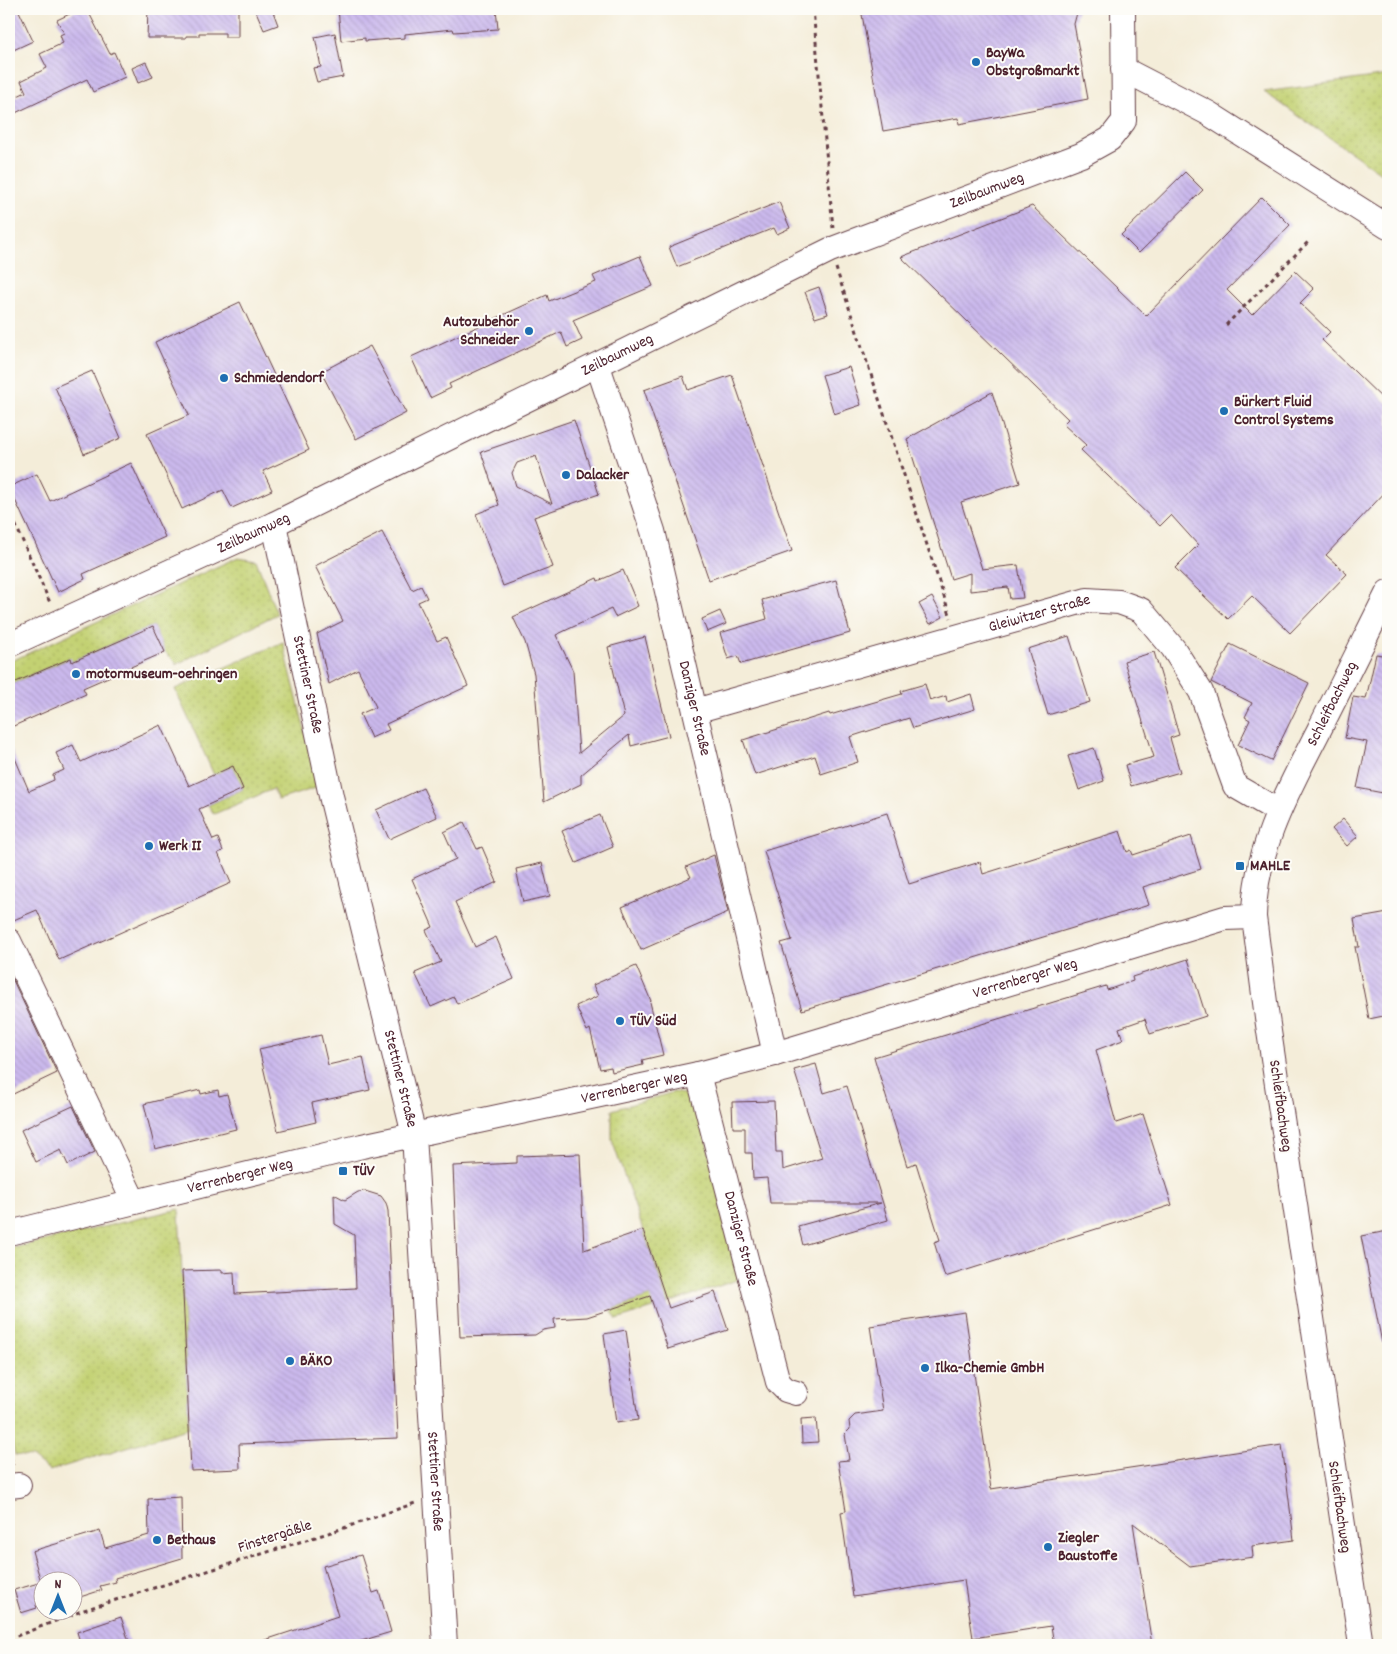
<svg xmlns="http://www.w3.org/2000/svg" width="1397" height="1654" font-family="Dekko,sans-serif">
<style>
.grass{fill:url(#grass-dots);stroke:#86784e}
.building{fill:url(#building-back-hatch);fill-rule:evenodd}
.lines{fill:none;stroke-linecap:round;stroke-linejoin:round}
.minor-casing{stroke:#643e45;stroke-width:26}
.path{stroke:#643e45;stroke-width:3;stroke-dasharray:4 4;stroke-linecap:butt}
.minor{stroke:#fff;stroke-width:24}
.poi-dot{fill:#1f6fb2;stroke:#fdfcf7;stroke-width:2}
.labels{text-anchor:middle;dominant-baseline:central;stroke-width:4;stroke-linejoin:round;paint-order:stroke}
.poi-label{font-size:16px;font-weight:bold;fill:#4a1f2b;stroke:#fdfcf7;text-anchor:start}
.street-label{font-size:16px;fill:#4a1f2b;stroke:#fdfcf7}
</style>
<defs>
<pattern id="grass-dots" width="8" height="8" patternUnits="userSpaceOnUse" patternTransform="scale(1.25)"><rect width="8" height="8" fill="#c3d172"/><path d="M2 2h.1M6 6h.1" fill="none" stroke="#a9b363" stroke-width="1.8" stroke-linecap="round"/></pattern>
<pattern id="building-back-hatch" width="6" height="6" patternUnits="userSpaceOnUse" patternTransform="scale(1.25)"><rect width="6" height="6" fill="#cbb9ed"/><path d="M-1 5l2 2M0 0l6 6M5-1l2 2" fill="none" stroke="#b09fcb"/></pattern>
</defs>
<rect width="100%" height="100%" fill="#fdfcf7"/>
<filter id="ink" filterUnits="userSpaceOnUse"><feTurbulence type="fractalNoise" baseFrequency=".02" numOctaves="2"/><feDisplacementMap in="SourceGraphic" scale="10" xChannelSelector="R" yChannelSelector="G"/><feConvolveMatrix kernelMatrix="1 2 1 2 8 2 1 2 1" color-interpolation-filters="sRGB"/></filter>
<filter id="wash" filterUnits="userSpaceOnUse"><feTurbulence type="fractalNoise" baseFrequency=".0096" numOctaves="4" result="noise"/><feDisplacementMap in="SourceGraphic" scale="20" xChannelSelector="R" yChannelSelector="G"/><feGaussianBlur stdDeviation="1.12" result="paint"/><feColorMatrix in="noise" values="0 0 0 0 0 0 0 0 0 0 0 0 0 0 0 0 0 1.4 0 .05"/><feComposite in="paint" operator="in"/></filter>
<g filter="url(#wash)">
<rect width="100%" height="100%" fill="#f4edd9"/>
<g class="grass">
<path d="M1388 75V178L1264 92Z"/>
<path d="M238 557 256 560 277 614 177 664 165 652 153 626 72 662 70 658 9 685V662Z"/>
<path d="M283 642 319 787 278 800 273 789 214 814 208 805 243 789 233 766 214 775 175 689Z"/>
<path d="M674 1092 687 1095 697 1103 740 1279 617 1320 611 1310 664 1291 612 1140V1110Z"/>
<path d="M179 1209 189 1428 49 1471 32 1457 15 1455 9 1429V1249Z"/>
</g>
<g id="blocks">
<g class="building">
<path d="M9 9H18L33 41 9 52Z"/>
<path d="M80 9H87L110 54 114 52 125 77 93 92 87 79 9 116V100L26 92 21 81 47 68 40 54 63 43 60 35 64 33 57 20Z"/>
<path d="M148 9H238V37H225V33H199V36H186V38H147Z"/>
<path d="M255 9H272L278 25 264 30Z"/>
<path d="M338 9H496L498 29 454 32 453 29 405 34V38L365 41V38L341 41Z"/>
<path d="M861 9H1078L1074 24 1088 99 959 124 958 118 883 131Z"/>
<path d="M335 33 343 77 317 82 313 68 321 67 315 37Z"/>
<path d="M146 62 153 77 138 83 132 68Z"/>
<path d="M1185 172 1203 190 1139 253 1121 235Z"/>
<path d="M1262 197 1290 225 1227 290 1252 315 1295 271 1314 289 1300 303 1330 332 1322 340 1388 404V489L1326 555 1347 574 1290 633 1252 596 1228 619 1175 568 1198 545 1171 515 1160 526 1081 450 1086 445 1063 424 1068 419 901 257 1032 206 1146 316Z"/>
<path d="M779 202 790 228 777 234 774 228 677 267 669 247Z"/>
<path d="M640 256 653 286 573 320 582 340 567 347 561 332 449 384 451 388 430 398 411 357 547 295 549 301 596 282 593 276Z"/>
<path d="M819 287 828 314 815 318 805 292Z"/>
<path d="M240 302 309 450 263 471 272 490 232 508 223 490 182 509 147 434 189 415 155 342Z"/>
<path d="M370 346 406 413 356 439 321 372Z"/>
<path d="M849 367 861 405 834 414 822 375Z"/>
<path d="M92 371 121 438 84 454 55 387Z"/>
<path d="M732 375 792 551 709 580 644 390 683 376 688 390Z"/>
<path d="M992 392 1020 483 961 502 982 569 1018 565 1023 598 1010 599 1008 587 970 591V573L951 579 907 439Z"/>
<path d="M574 420 599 494 534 517 553 567 503 586 476 514 499 505 481 452ZM536 456 552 504 516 486 512 473 517 463Z"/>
<path d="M131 463 165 537 83 574 85 579 58 592 9 487 37 474 50 501Z"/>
<path d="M382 532 412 590 421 586 427 598 418 602 437 641 446 637 468 686 386 724 389 730 371 738 360 714 376 707 358 669 329 684 317 634 343 621 315 566Z"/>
<path d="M623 570 638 606 615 617 611 609 556 635 573 671 579 753 624 716 608 647 645 637 669 736 631 746 629 735 581 775V784L544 802 534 674 525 642 513 617 597 578 598 581Z"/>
<path d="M836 580 850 633 741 664 738 656 728 659 720 633 767 619 762 600Z"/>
<path d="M932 597 943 617 930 624 919 604Z"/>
<path d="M720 611 726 624 707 632 702 619Z"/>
<path d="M153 626 165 652 83 688 86 694 9 728V685L71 658 72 662Z"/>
<path d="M1069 636 1090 702 1048 715 1028 649Z"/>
<path d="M1230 644 1309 683 1271 761 1238 745 1250 720 1245 717 1252 703 1211 682Z"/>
<path d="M1154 652 1179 735 1170 738 1180 772 1131 786 1125 765 1154 757 1124 661Z"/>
<path d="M1376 654 1388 656V794L1357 788 1367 742 1345 738 1353 697 1366 699Z"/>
<path d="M925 684 930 701 946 696 947 702 971 694 975 709 913 728 909 718 850 737 858 762 821 774 815 756 755 775 743 740 829 713 830 715 902 694 901 691Z"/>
<path d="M161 725 189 786 233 766 243 789 199 809 213 840 218 838 223 851 218 853 231 883 59 960 37 910 9 922V744L29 791 54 780 53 775 64 770 56 753 73 745 81 762Z"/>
<path d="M1094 748 1104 781 1079 790 1068 756Z"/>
<path d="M423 788 437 817 389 839 376 810Z"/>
<path d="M887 813 909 884 980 862 983 874 1120 831 1127 852 1131 850 1133 855 1191 836 1201 869 1143 887 1149 905 802 1010 781 943 792 940 764 851Z"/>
<path d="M600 815 613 847 576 863 562 831Z"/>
<path d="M1343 819 1358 836 1347 846 1332 829Z"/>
<path d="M464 822 477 849 482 847 497 882 455 902 475 947 496 937 514 979 457 1004 454 997 431 1007 415 973 441 962 426 930 433 927 412 879 456 859 444 832Z"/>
<path d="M714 855 728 912 641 950 622 907 691 877 686 867Z"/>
<path d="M542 863 550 896 523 902 516 869Z"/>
<path d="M1388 913V1015L1369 1019 1355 947H1359L1354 919Z"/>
<path d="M1188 959 1206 1016 1150 1034 1145 1019 1119 1028 1123 1040 1096 1050 1116 1123 1143 1114 1172 1205 945 1277 934 1242 940 1240 916 1163 907 1166 874 1057 1106 986 1107 990 1133 981 1132 977Z"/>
<path d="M636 966 651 1001 650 1002 663 1055 642 1060 643 1065 612 1072 611 1067 600 1069 590 1029 587 1031 576 1006 598 996 593 985Z"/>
<path d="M9 972 57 1073 9 1096Z"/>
<path d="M321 1035 328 1065 363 1057 370 1090 312 1103 316 1122 278 1131 259 1049Z"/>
<path d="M816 1064 824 1093 847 1086 888 1220 803 1245 798 1226 881 1203H770L767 1178 753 1179 752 1153H745V1128H733L732 1102 774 1101 776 1152H782L783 1170 822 1158 794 1070Z"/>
<path d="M200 1090 201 1094 218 1090 219 1096 227 1094 236 1129 155 1149 144 1104Z"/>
<path d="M73 1106 95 1152 68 1165 61 1150 36 1162 21 1130Z"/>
<path d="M580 1154 584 1250 643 1230 669 1308 715 1292 728 1330 668 1349 650 1296 587 1317 554 1319 555 1328 543 1330 535 1335 460 1337 453 1166 517 1163V1156Z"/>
<path d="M365 1191 381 1196 386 1203 388 1211 398 1438 239 1444 240 1469 191 1471 182 1271 222 1270V1273L234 1272 235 1294 356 1288 354 1235 335 1224 334 1194 345 1200 358 1192Z"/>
<path d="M1388 1231V1342L1382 1343 1361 1236Z"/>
<path d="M965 1312 991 1489 1282 1445 1294 1540 1252 1546 1253 1557 1190 1566 1133 1523 1152 1645H1054L1051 1626 973 1638 964 1580 853 1597 841 1512 846 1511 838 1461 849 1460 845 1434 850 1429 849 1421 855 1415 883 1411 870 1326Z"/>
<path d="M626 1330 638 1420 616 1423 604 1334Z"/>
<path d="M816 1418 818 1442 802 1443 801 1419Z"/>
<path d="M181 1497 182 1558 115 1578 116 1582 100 1586 102 1590 77 1598 76 1592 72 1593V1582H41L32 1551 100 1531 105 1548 149 1535 148 1499Z"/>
<path d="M361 1555 373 1593 379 1591 391 1632 348 1645H256V1643L338 1616 323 1566Z"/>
<path d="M42 1582V1603L36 1605 37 1608 21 1613 14 1590Z"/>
<path d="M121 1617 130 1645H81L77 1632Z"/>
</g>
</g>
</g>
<g filter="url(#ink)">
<use href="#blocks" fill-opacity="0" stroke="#643e45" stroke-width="1"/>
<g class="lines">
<g class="minor-casing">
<g id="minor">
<path d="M1123 69 1208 113 1388 227"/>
<path id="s1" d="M598 366 653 531 775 1054"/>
<path id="s2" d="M274 524 331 796 414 1135 445 1645"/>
<path id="s3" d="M9 645 274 524 830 250 1081 155 1110 139 1124 121 1123 9"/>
<path id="s4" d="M695 711 1087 600 1119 602 1141 610 1173 648 1201 692 1235 786 1278 811"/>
<path d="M9 941 134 1202"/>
<path id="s5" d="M698 1074 778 1382 786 1390 796 1393"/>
<path id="s6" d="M9 1233 362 1146 698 1074 775 1054 1225 918 1254 917"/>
<path d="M9 1486 19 1485"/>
<path id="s7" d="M1361 1645 1267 1018 1254 917C1254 849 1290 787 1320 728 1343 683 1365 638 1388 592"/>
</g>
</g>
<g class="path">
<path d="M813 9 833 228"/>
<path d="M836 268 951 618"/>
<path d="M1226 325 1310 240"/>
<path d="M9 510 51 605"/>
<path d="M9 1449 13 1465"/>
<path d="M9 1639 84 1610 344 1528 418 1502"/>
</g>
<use href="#minor" class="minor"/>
</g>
</g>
<g class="poi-dot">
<circle cx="976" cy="62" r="5"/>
<circle cx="529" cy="331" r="5"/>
<circle cx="224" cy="378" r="5"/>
<circle cx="1224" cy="411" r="5"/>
<circle cx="566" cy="475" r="5"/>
<circle cx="76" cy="674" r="5"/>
<circle cx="149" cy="846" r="5"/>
<rect x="1235" y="861" width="10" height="10" rx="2.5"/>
<circle cx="620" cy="1021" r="5"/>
<rect x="338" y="1166" width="10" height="10" rx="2.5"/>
<circle cx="290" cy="1361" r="5"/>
<circle cx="925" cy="1368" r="5"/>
<circle cx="157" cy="1540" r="5"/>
<circle cx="1048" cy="1547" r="5"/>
</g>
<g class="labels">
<g class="poi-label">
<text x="986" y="53">BayWa<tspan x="986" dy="18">Obstgroßmarkt</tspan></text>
<text x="519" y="322" text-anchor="end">Autozubehör<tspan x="519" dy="18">Schneider</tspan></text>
<text x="234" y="378">Schmiedendorf</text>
<text x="1234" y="402">Bürkert Fluid<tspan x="1234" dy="18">Control Systems</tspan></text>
<text x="576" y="475">Dalacker</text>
<text x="86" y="674">motormuseum-oehringen</text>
<text x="159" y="846">Werk II</text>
<text x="1250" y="866">MAHLE</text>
<text x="630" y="1021">TÜV Süd</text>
<text x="353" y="1171">TÜV</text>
<text x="300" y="1361">BÄKO</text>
<text x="935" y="1368">Ilka-Chemie GmbH</text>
<text x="1058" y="1538">Ziegler<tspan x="1058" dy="18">Baustoffe</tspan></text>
<text x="167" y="1540">Bethaus</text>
</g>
<g class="street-label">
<text stroke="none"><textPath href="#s3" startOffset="1079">Zeilbaumweg</textPath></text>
<text stroke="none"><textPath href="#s3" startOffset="674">Zeilbaumweg</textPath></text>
<text stroke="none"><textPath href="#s3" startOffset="269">Zeilbaumweg</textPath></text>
<text stroke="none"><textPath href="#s4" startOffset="358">Gleiwitzer Straße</textPath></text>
<text stroke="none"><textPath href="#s2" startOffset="164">Stettiner Straße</textPath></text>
<text stroke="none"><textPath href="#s7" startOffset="965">Schleifbachweg</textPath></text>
<text stroke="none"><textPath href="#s1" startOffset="356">Danziger Straße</textPath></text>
<text stroke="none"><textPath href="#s6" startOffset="1048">Verrenberger Weg</textPath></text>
<text stroke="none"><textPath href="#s2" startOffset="569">Stettiner Straße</textPath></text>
<text stroke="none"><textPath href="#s6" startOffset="642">Verrenberger Weg</textPath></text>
<text transform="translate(1280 1106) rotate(82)">Schleifbachweg</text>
<text stroke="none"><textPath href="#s6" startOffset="238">Verrenberger Weg</textPath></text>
<text stroke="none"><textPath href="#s5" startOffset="170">Danziger Straße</textPath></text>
<text stroke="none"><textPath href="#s2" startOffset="974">Stettiner Straße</textPath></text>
<text transform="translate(1339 1507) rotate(82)">Schleifbachweg</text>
<text transform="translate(275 1537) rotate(-18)">Finstergäßle</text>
</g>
</g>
<rect width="1397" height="1654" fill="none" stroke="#fdfcf7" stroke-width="30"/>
<g transform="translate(58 1596)"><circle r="24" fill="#fdfcf7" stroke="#b5a4a5"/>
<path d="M0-4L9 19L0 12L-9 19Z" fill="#1f6fb2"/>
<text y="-8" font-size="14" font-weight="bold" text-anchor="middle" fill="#4a1f2b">N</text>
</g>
</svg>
